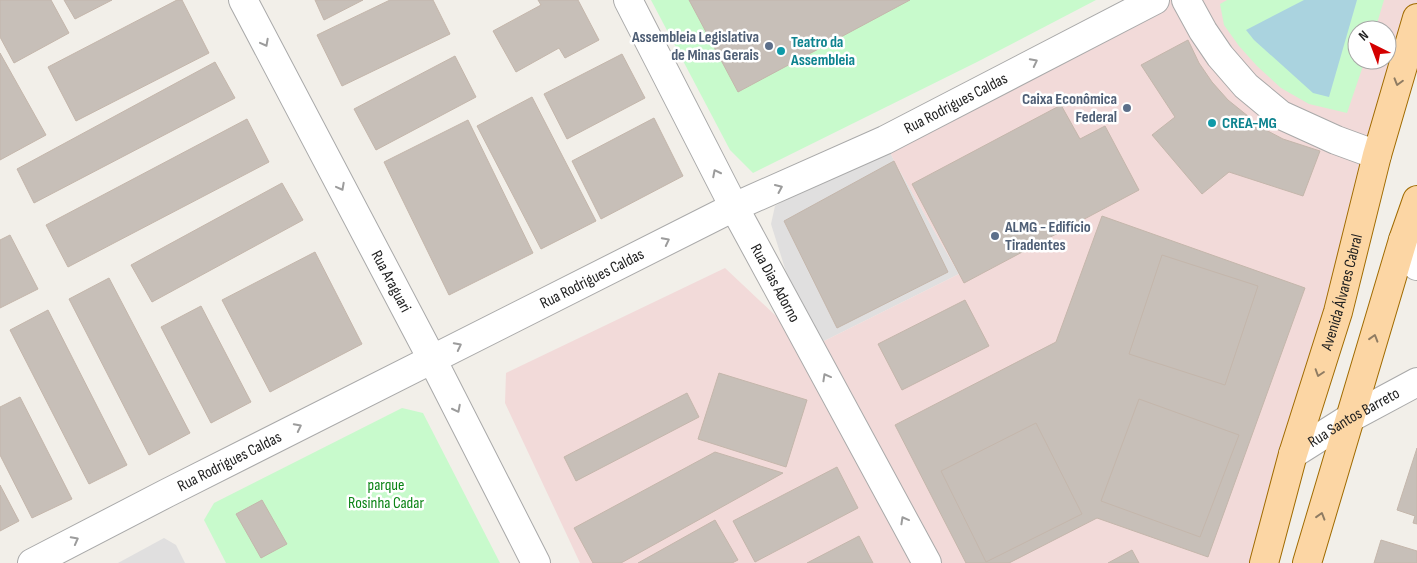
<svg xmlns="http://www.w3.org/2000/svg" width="1417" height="563" font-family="'Sofia Sans Condensed',sans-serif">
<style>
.residential{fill:#e0dfdf}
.commercial{fill:#f2dad9;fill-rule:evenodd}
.park{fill:#c8facc}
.water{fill:#aad3df}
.building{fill:#c7bfb8;stroke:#c4b6ab}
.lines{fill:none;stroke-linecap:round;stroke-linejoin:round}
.minor-casing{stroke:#a9a9a9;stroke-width:30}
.major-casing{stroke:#a06b00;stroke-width:30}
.minor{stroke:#fff;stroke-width:28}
.major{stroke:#fcd6a4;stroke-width:28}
.oneway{stroke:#9c9c9c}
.oneway2{stroke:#8f7c63}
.service-dot{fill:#5c6f8a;stroke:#fff;stroke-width:2}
.culture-dot{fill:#0f9aa8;stroke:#fff;stroke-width:2}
.labels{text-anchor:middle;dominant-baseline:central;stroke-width:5;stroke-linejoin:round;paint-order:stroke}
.service-label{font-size:16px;font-weight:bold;fill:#4e5e75;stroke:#fff;text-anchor:end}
.culture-label{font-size:16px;font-weight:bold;fill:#0d838f;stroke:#fff;text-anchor:start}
.street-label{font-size:16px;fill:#222;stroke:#fff}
.park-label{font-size:16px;fill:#0c8416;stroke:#fff}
</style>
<rect width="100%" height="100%" fill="#f2efe9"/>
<g class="residential">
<path d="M885 140 894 161 959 274 810 348 771 224 775 206Z"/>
<path d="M164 538 176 545 185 563H118Z"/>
</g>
<path class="commercial" d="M1157 0H1417V19L1265 563H580L505 403 506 373 725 268 810 348 959 274 894 161 885 140ZM1357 30H1387V60H1357Z"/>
<g class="park">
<path d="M651 0H1096L977 62 753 173 730 150Z"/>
<path d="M1227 0H1384L1375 30H1357V60H1365L1347 113 1309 104 1281 88 1257 66 1239 46 1224 25 1220 4Z"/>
<path d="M402 408 423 413 500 563H226L204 520 214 503Z"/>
</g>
<path class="water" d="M1304 0H1357L1329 97 1313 93 1254 40 1246 30Z"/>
<g class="building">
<path d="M0 0H51L69 33 14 63 0 37Z"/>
<path d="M64 0H112L75 19Z"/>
<path d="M177 0H182L209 53 76 121 48 67Z"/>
<path d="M315 0H363L324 20Z"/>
<path d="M390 0H433L450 34 342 86 317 35Z"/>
<path d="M538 0H578L599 40 565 58 559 48 516 72 493 31 541 5Z"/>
<path d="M689 0H910L738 92Z"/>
<path d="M1188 40 1199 63 1212 82 1228 100 1264 129 1283 139 1320 151 1303 196 1229 172 1202 194 1152 135 1175 117 1141 65Z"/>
<path d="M0 53 46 135 0 160Z"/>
<path d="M622 54 645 98 567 139 544 94Z"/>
<path d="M455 56 476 97 376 150 354 109Z"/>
<path d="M215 62 235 98 34 203 17 169Z"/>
<path d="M532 97 596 221 541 249 477 126Z"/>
<path d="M1061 105 1080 139 1105 126 1139 190 964 283 912 184Z"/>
<path d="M654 118 683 176 601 219 572 161Z"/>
<path d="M247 119 269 162 68 267 46 225Z"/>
<path d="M468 120 533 253 449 295 384 162Z"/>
<path d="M894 161 948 272 837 328 784 221Z"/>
<path d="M282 183 303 220 152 302 131 265Z"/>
<path d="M1102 216 1305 288 1208 557 1097 518 1009 563H966L895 425 1056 342Z"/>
<path d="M10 235 38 289 0 308V240Z"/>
<path d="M315 252 362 344 270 392 222 300Z"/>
<path d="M1162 255 1258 286 1225 385 1129 354Z"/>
<path d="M109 278 190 433 149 455 69 299Z"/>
<path d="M965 300 989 346 902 390 878 344Z"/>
<path d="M201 306 251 402 211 423 161 327Z"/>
<path d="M48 310 127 465 89 484 10 330Z"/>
<path d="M719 373 807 400 786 467 698 439Z"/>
<path d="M687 393 699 417 576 481 564 457Z"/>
<path d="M20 397 72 499 32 518 0 455V407Z"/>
<path d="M1139 399 1239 435 1200 537 1101 501Z"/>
<path d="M1036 423 1082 514 986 562 941 471Z"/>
<path d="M1417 448V524L1413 523 1415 516 1397 510Z"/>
<path d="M715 452 783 473 621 563H593L574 528Z"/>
<path d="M837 467 858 508 755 562 733 521Z"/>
<path d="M0 485 19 521 0 531Z"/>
<path d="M262 500 287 544 261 558 236 514Z"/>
<path d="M715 520 738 560 732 563H638Z"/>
<path d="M859 536 873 563H807Z"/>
<path d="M1381 540 1417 551V563H1374Z"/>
<path d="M1132 550 1139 563H1108Z"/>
</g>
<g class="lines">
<g class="minor-casing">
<g id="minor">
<path id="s1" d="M243 0 432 359 536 563"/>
<path id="s2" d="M628 0 734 207 927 563"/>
<path d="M1186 0 1203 31 1220 56 1246 86 1281 115 1336 140 1377 155"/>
<path d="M1403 240 1417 266"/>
<path id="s3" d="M1293 454 1350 418 1417 382"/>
<path id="s4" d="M32 563 167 493 734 207 885 140 1155 0"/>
</g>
</g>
<g class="major-casing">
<g id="major">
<path id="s5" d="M1264 563 1293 454 1338 312 1377 155 1417 18"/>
<path d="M1307 563 1403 240 1417 200"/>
</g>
</g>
<use href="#minor" class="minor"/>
<use href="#major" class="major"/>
</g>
<defs><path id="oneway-chevron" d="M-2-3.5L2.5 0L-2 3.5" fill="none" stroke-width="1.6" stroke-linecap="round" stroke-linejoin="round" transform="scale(1.25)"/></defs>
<g class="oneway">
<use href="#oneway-chevron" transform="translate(265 43) rotate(62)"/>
<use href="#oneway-chevron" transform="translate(1034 62) rotate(-27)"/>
<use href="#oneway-chevron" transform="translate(716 173) rotate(-117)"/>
<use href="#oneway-chevron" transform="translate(341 187) rotate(62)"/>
<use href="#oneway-chevron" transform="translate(779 188) rotate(-24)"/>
<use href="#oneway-chevron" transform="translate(666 241) rotate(-27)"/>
<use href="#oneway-chevron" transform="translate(458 346) rotate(-27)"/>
<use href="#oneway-chevron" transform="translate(826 377) rotate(-119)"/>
<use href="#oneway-chevron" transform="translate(457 409) rotate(63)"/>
<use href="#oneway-chevron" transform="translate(298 427) rotate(-27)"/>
<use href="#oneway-chevron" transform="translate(904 520) rotate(-119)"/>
<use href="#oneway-chevron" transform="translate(75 540) rotate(-28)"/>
</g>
<g class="oneway2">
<use href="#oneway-chevron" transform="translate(1398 82) rotate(106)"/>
<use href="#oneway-chevron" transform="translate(1374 338) rotate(-73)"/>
<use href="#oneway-chevron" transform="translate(1319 373) rotate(108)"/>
<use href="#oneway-chevron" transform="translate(1321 516) rotate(-73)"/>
</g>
<g class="service-dot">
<circle cx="769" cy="46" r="5"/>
<circle cx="1127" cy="108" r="5"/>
<circle cx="995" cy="236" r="5"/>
</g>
<g class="culture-dot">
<circle cx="781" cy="51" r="5"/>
<circle cx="1212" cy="123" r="5"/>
</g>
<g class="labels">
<g class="service-label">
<text x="759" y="37">Assembleia Legislativa<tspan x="759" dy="18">de Minas Gerais</tspan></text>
<text x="1117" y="99">Caixa Econômica<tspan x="1117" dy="18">Federal</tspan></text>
<text x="1005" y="227" text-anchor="start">ALMG - Edifício<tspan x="1005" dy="18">Tiradentes</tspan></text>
</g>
<g class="culture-label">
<text x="791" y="42">Teatro da<tspan x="791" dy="18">Assembleia</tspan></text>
<text x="1222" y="123">CREA-MG</text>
</g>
<g class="street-label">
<text stroke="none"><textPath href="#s4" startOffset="1032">Rua Rodrigues Caldas</textPath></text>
<text stroke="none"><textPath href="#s4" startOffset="628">Rua Rodrigues Caldas</textPath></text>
<text stroke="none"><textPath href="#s1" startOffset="318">Rua Araguari</textPath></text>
<text stroke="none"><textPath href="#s2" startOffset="319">Rua Dias Adorno</textPath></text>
<text stroke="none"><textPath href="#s5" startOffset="282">Avenida Álvares Cabral</textPath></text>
<text stroke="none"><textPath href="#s3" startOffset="71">Rua Santos Barreto</textPath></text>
<text stroke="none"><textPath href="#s4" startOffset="222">Rua Rodrigues Caldas</textPath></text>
</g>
<g class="park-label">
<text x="386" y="485">parque<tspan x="386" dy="18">Rosinha Cadar</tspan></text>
</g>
</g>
<g transform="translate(1372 45) rotate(318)"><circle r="24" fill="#ffffff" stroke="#a7a7a7"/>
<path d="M0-4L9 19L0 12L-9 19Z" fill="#d40000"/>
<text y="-8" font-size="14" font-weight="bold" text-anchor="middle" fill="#222222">N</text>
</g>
</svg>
